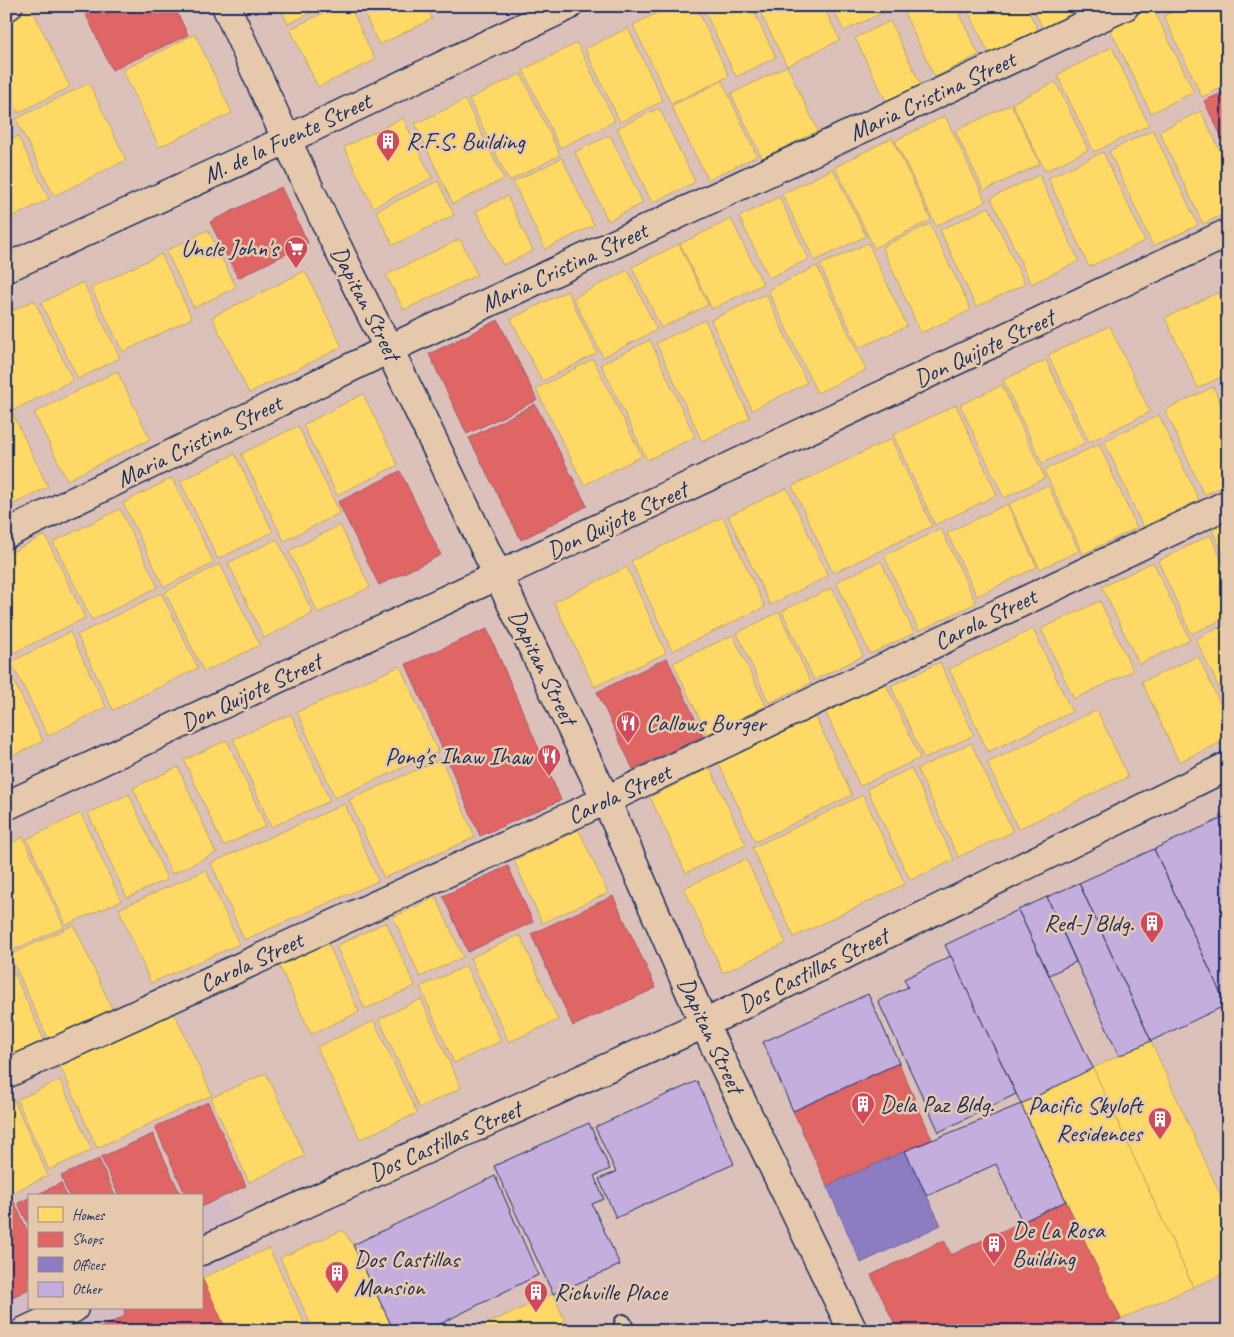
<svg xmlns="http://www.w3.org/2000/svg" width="1234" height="1337" font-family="Caveat,sans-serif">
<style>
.built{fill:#d5bbc5}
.homes{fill:#ffd966;stroke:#bba664}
.shops{fill:#e06666;stroke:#a55664}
.offices{fill:#8e7cc3;stroke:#6c65a5}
.building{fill:#c4aedd;stroke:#1b2f5e}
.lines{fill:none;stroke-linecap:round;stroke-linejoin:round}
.service-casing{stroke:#1b2f5e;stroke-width:20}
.minor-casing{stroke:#1b2f5e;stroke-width:31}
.tertiary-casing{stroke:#1b2f5e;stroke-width:31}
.service{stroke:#e6c9ad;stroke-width:16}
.minor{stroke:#e6c9ad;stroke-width:28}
.tertiary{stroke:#e6c9ad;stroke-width:28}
.labels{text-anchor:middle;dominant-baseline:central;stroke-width:5;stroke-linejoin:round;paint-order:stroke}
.street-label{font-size:24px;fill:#1b2f5e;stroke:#e6c9ad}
.poi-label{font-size:24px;fill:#1b2f5e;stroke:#e6c9ad;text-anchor:start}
</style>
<rect width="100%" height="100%" fill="#dcc1bb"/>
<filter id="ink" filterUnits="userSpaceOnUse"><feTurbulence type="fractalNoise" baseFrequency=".02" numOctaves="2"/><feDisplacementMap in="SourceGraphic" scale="10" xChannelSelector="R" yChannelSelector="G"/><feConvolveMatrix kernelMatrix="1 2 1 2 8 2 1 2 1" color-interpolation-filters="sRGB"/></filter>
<g filter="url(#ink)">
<path class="built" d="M217 1182 263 1281 154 1331H6V1281L29 1270V1308H201V1196Z"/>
<g class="homes">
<path d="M280 6H325L288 24Z"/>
<path d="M338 6H350L375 60 318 87 290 29Z"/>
<path d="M361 6H425L432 19 379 45Z"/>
<path d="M433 6H449L436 13Z"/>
<path d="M671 6H696L729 76 671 104 633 25Z"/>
<path d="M702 6H751L776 57 736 77Z"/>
<path d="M757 6H823L840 40 787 66Z"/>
<path d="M831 6H879L882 13 844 31Z"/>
<path d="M919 6H955L979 55 935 77 904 13Z"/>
<path d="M966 6H1026L1039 32 990 56Z"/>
<path d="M1032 6H1093L1044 31Z"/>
<path d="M1140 6H1152L1194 92 1151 113 1107 23Z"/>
<path d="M1183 6H1228V85L1202 97 1164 16Z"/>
<path d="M31 7 70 87 18 113 6 89V19Z"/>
<path d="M890 21 921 85 886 101 855 38Z"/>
<path d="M628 28 663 101 620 122 585 49Z"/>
<path d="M195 34 232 113 159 147 123 70Z"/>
<path d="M577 43 615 121 560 148 523 70Z"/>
<path d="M1112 47 1149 125 1094 152 1057 75Z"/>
<path d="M787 66 818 131 762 158 731 94Z"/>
<path d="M521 74 560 155 509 181 469 99Z"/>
<path d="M722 81 757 156 708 180 671 106Z"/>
<path d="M1056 82 1088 150 1045 171 1012 103Z"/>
<path d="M89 83 126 160 54 196 16 119Z"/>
<path d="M465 100 504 179 453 204 415 124Z"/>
<path d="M1011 104 1040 164 984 191 955 131Z"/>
<path d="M659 108 695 182 652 203 617 128Z"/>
<path d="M1201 111 1228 168V212L1203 224 1159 131Z"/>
<path d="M945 116 986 202 936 226 895 141Z"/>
<path d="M403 118 432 178 373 207 344 147Z"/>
<path d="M1153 130 1198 225 1153 246 1109 151Z"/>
<path d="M610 135 643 203 608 221 575 152Z"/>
<path d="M18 136 49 199 6 220V142Z"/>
<path d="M892 138 931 220 874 248 835 167Z"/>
<path d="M1103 152 1145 241 1089 267 1048 178Z"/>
<path d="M562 158 594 225 545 249 513 182Z"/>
<path d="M833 169 866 236 815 261 782 194Z"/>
<path d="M1039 175 1079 261 1031 284 991 198Z"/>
<path d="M438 181 454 215 393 245 376 211Z"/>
<path d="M507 196 533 251 503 265 476 211Z"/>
<path d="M779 197 809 259 769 278 739 217Z"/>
<path d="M989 207 1025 284 976 307 940 230Z"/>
<path d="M731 219 763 284 712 309 680 244Z"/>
<path d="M930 224 971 310 921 333 882 247Z"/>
<path d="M208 230 236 287 194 308 166 251Z"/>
<path d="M460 239 477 275 404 310 386 275Z"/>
<path d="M868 243 907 326 859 348 820 265Z"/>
<path d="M679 244 708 305 661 328 632 267Z"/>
<path d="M161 254 192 318 123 352 91 288Z"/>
<path d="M817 266 866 370 817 393 768 290Z"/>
<path d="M628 270 657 330 603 357 573 298Z"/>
<path d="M305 271 342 347 249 393 212 317Z"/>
<path d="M1228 279V297L1221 282Z"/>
<path d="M83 282 120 358 78 379 41 303Z"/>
<path d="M567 291 597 353 542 381 511 319Z"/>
<path d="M1219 292 1228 310V374L1198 388 1165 318Z"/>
<path d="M766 294 807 383 752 410 711 320Z"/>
<path d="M34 300 73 380 14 410 6 393V314Z"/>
<path d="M705 320 750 418 702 441 656 343Z"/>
<path d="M1110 326 1150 412 1089 442 1048 355Z"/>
<path d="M650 340 695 437 647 460 601 364Z"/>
<path d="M593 359 642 456 584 485 536 389Z"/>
<path d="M1046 360 1085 443 1042 463 1003 380Z"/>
<path d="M117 371 150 439 67 480 34 413Z"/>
<path d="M1002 385 1045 478 1004 498 960 405Z"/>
<path d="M1213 387 1228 418V484L1204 495 1165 410Z"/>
<path d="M363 394 398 465 337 495 303 425Z"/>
<path d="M956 405 997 495 935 525 893 435Z"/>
<path d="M9 406 48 487 6 508V408Z"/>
<path d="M1159 415 1199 500 1143 527 1104 441Z"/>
<path d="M298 426 340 513 284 541 241 454Z"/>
<path d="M891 439 932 526 833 573 792 486Z"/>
<path d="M1099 444 1137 528 1083 554 1044 470Z"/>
<path d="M235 454 273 532 218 559 180 481Z"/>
<path d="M172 478 214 563 164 587 123 503Z"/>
<path d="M1048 485 1079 551 1040 569 1009 504Z"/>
<path d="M787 488 828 576 770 605 728 516Z"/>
<path d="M1007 504 1037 567 977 596 947 533Z"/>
<path d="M120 509 158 587 92 620 53 542Z"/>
<path d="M723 517 765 607 672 651 631 561Z"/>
<path d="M1228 522V563L1212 530Z"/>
<path d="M340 525 370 587 318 613 289 551Z"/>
<path d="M941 529 976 603 919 631 884 556Z"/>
<path d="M45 535 85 618 9 655 6 650V555Z"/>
<path d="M1210 535 1228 573V617L1191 634 1158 561Z"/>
<path d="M277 539 313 613 264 638 228 563Z"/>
<path d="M881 561 914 633 870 654 836 582Z"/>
<path d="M1153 562 1190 640 1139 664 1102 587Z"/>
<path d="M220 564 260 645 204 672 165 592Z"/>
<path d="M627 567 666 653 594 687 554 602Z"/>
<path d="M832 588 863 656 814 680 782 611Z"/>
<path d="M161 593 198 668 113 710 77 635Z"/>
<path d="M1100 601 1133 671 1074 699 1041 629Z"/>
<path d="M779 612 811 683 769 703 737 633Z"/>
<path d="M1228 623V708L1196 639Z"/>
<path d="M1033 629 1072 712 988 752 949 669Z"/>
<path d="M70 632 106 707 48 736 11 662Z"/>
<path d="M733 635 766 706 707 734 673 663Z"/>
<path d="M1198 656 1228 720V739L1179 762 1142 682Z"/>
<path d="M940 662 974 735 924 759 891 686Z"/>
<path d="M6 665 43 741 6 759Z"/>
<path d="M400 666 438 752 335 798 297 712Z"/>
<path d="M885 682 920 758 860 786 825 711Z"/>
<path d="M1097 710 1128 777 1018 829 987 763Z"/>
<path d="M813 711 852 795 755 842 716 758Z"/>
<path d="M291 714 330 801 271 827 233 739Z"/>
<path d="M227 740 266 826 223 846 184 760Z"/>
<path d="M971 743 1013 832 958 857 917 769Z"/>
<path d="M441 759 475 837 384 878 349 800Z"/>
<path d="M178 767 216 853 172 874 133 788Z"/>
<path d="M710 768 746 845 686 873 650 797Z"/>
<path d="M911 768 954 860 910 880 867 789Z"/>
<path d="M129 794 167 879 127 898 88 813Z"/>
<path d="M863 795 905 884 794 937 752 848Z"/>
<path d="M345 804 378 881 244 940 211 863Z"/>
<path d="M81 813 121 901 66 925 27 839Z"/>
<path d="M579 830 608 893 542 923 514 860Z"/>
<path d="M23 837 64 927 11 951 6 940V845Z"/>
<path d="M746 859 786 943 723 973 684 888Z"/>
<path d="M206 870 239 944 151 983 119 909Z"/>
<path d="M436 897 463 957 420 977 393 917Z"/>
<path d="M386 922 415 986 365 1009 336 946Z"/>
<path d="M74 925 114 1013 50 1043 10 955Z"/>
<path d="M520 935 558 1020 509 1042 470 958Z"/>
<path d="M327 941 359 1012 311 1034 278 963Z"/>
<path d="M7 957 44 1040 6 1058V957Z"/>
<path d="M466 966 501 1041 454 1063 420 987Z"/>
<path d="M421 999 461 1088 419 1108 379 1019Z"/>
<path d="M171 1006 212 1095 97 1148 57 1059Z"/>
<path d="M374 1021 417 1113 360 1139 317 1047Z"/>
<path d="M1151 1041 1228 1212V1272L1193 1287 1093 1068Z"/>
<path d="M1093 1068 1193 1287 1121 1319 1021 1104Z"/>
<path d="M266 1073 305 1156 249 1182 211 1098Z"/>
<path d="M60 1080 92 1150 49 1170 17 1100Z"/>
<path d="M11 1094 48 1176 11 1193 6 1183V1096Z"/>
<path d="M343 1230 353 1245 394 1331H314L280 1258Z"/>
<path d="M269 1248 308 1331H227L202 1278Z"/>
<path d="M553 1294 569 1331H471Z"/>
</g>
<g class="shops">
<path d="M82 6H174L188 35 112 70Z"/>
<path d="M1228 90V150L1204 101Z"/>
<path d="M281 187 308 243 238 278 210 222Z"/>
<path d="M498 320 537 400 467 434 429 354Z"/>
<path d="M535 404 587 506 521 540 469 438Z"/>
<path d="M400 471 441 555 379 585 338 502Z"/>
<path d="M487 629 561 800 480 836 406 664Z"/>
<path d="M667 658 703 736 633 769 597 692Z"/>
<path d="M508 866 533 922 468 952 443 896Z"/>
<path d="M613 896 656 988 573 1026 531 934Z"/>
<path d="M899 1063 932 1139 827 1186 793 1111Z"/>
<path d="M208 1102 246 1186 201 1207V1196H186L155 1127Z"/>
<path d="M153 1134 181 1196H119L101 1157Z"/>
<path d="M99 1159 115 1196H69L61 1176Z"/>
<path d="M61 1183 66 1196H34Z"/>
<path d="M29 1198V1226L18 1203Z"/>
<path d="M1066 1201 1121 1319 1097 1331H898L871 1275 944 1240 951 1255Z"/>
<path d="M14 1202 29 1234V1289L6 1300V1205Z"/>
<path d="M202 1278 227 1331H93L125 1316 124 1310 127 1308H201Z"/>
</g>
<path class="offices" d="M905 1151 941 1225 861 1263 827 1186Z"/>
<g class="building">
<path d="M1227 816 1228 1004 1226 1005 1154 849Z"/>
<path d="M1154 849 1226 1005 1151 1041 1079 883Z"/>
<path d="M1079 883 1151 1041 1119 1056 1047 897Z"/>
<path d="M1047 897 1076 962 1049 975 1018 910Z"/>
<path d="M1018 910 1093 1068 1021 1104 945 945Z"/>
<path d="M951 956 1016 1094 939 1132 878 1001 908 987 904 979Z"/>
<path d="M868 994 899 1063 793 1111 763 1042Z"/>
<path d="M697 1081 734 1164 616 1218 599 1179 616 1172 595 1127Z"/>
<path d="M1021 1104 1066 1201 1022 1222 996 1164 927 1196 905 1151Z"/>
<path d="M589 1123 610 1169 594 1176 604 1199 592 1204 620 1265 553 1294 494 1166Z"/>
<path d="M495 1176 538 1275 426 1331H394L353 1245Z"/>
</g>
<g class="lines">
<g class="service-casing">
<path id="service" d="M623 1323 626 1331"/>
</g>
<g class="minor-casing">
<g id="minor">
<path d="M6 7 8 6"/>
<path d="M6 534 389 349 1125 6"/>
<path d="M6 806 1228 233"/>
<path d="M6 1074 606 800 1228 504"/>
<path d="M201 1251 704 1024 1228 766"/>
<path d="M25 1331 74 1308"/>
</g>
</g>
<g class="tertiary-casing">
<g id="tertiary">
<path d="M226 6C278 122 330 237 389 349L606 800 704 1024 853 1331"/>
<path d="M6 268 286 140 568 6"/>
</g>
</g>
<use href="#service" class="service"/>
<use href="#minor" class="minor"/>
<use href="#tertiary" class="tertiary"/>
</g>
</g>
<defs>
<g id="building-pin" transform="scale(1.25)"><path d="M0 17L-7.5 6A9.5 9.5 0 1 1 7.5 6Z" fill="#d1495b" stroke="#e6c9ad"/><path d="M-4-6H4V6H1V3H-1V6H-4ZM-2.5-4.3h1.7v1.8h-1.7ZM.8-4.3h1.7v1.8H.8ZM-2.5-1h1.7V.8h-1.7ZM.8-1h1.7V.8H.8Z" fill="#fff"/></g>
<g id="supermarket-pin" transform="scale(1.25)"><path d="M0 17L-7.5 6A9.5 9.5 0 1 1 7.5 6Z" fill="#d1495b" stroke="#e6c9ad"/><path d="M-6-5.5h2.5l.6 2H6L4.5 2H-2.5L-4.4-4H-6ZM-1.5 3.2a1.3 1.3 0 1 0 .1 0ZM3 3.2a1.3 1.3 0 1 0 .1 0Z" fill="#fff"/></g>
<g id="restaurant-pin" transform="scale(1.25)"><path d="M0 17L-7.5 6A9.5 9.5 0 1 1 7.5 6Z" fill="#d1495b" stroke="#e6c9ad"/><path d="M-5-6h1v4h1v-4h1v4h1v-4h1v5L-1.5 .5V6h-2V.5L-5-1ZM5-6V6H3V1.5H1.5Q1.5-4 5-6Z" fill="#fff"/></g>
</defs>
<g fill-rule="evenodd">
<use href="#building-pin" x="388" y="141"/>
<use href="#supermarket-pin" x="296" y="248"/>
<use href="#restaurant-pin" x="628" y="723"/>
<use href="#restaurant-pin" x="549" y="756"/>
<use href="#building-pin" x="1152" y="923"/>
<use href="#building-pin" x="863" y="1104"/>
<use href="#building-pin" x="1160" y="1119"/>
<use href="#building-pin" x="994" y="1244"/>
<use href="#building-pin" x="337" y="1273"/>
<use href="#building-pin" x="536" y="1292"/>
</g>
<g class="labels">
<g class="street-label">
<text transform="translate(932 96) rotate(-25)">Maria Cristina Street</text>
<text transform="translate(287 138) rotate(-25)">M. de la Fuente Street</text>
<text transform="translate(564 267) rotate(-25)">Maria Cristina Street</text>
<text transform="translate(366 303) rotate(63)">Dapitan Street</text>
<text transform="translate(984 348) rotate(-25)">Don Quijote Street</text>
<text transform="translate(199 441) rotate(-26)">Maria Cristina Street</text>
<text transform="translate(617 520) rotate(-25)">Don Quijote Street</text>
<text transform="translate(985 619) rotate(-26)">Carola Street</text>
<text transform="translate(543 667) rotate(64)">Dapitan Street</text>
<text transform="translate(251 692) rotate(-25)">Don Quijote Street</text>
<text transform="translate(619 794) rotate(-25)">Carola Street</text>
<text transform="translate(251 962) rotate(-25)">Carola Street</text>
<text transform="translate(813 970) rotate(-26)">Dos Castillas Street</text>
<text transform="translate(711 1035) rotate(65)">Dapitan Street</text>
<text transform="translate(445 1141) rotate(-24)">Dos Castillas Street</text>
</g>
<g class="poi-label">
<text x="406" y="141">R.F.S. Building</text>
<text x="278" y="248" text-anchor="end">Uncle John's</text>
<text x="646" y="723">Callows Burger</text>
<text x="532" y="756" text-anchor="end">Pong's Ihaw Ihaw</text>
<text x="1134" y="923" text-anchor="end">Red-J Bldg.</text>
<text x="880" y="1104">Dela Paz Bldg.</text>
<text x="1142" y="1105" text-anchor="end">Pacific Skyloft<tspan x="1142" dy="28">Residences</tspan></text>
<text x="1012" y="1230">De La Rosa<tspan x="1012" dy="28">Building</tspan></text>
<text x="354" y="1259">Dos Castillas<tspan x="354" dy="28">Mansion</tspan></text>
<text x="554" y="1292">Richville Place</text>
</g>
</g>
<rect width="1234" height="1337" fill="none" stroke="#e6c9ad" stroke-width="25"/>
<rect x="12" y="12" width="1209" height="1312" fill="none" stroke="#1b2f5e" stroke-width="2" filter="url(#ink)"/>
<rect x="28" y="1194" width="175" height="115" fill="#e6c9ad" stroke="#958b8d"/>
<rect x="38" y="1207" width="25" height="15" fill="#ffd966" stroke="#958b8d"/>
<text x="72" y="1220" font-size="15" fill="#1b2f5e">Homes</text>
<rect x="38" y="1232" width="25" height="15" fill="#e06666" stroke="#958b8d"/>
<text x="72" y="1244" font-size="15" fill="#1b2f5e">Shops</text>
<rect x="38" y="1257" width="25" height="15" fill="#8e7cc3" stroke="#958b8d"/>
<text x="72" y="1270" font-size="15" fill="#1b2f5e">Offices</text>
<rect x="38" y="1282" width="25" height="15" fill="#c4aedd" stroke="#958b8d"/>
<text x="72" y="1294" font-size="15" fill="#1b2f5e">Other</text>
</svg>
